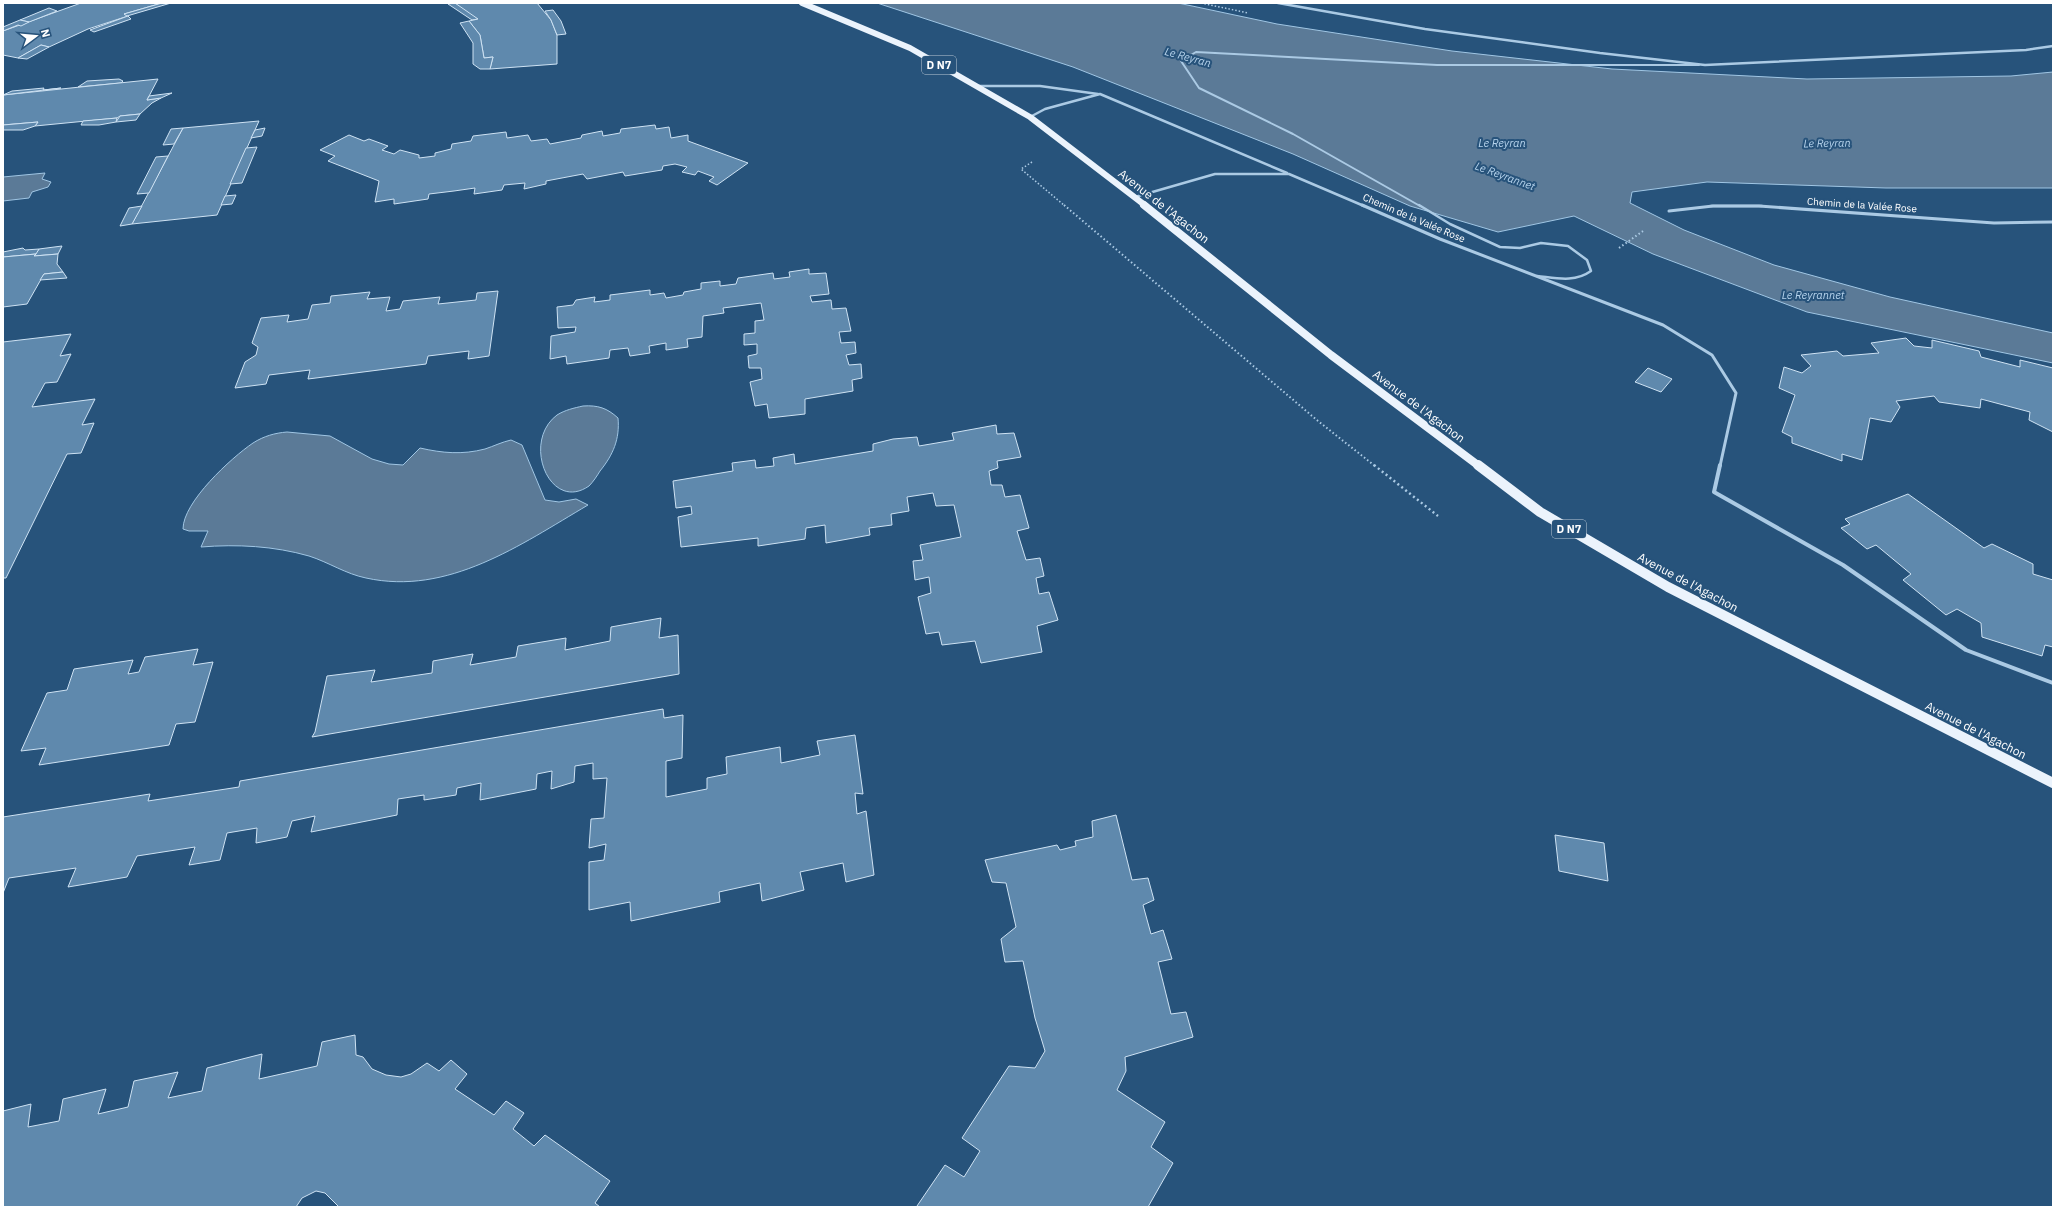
<svg xmlns="http://www.w3.org/2000/svg" width="2056" height="1210" font-family="'IBM Plex Sans',sans-serif">
<style>
.water{fill:#5b7a97;stroke:#a0c6e4}
.building{fill:#5f89ad;stroke:#cee2f3}
.lines{fill:none;stroke-linecap:round;stroke-linejoin:round}
.path-far2{stroke:#abcae4;stroke-width:1.5;stroke-dasharray:1.5 2;stroke-linecap:butt}
.path-far1{stroke:#abcae4;stroke-width:2;stroke-dasharray:1.5 2.5;stroke-linecap:butt}
.path{stroke:#abcae4;stroke-width:2.5;stroke-dasharray:2 3;stroke-linecap:butt}
.lane-far1{stroke:#abcae4;stroke-width:2}
.lane{stroke:#abcae4;stroke-width:2.5}
.street-far2{stroke:#abcae4;stroke-width:2.5}
.street-far1{stroke:#abcae4;stroke-width:3}
.street{stroke:#abcae4;stroke-width:4}
.primary-far2{stroke:#ebf3fc;stroke-width:6}
.primary-far1{stroke:#ebf3fc;stroke-width:8}
.primary{stroke:#ebf3fc;stroke-width:10}
.labels{text-anchor:middle;dominant-baseline:central;stroke-width:4;stroke-linejoin:round;paint-order:stroke}
.far-street-label{font-size:10px;fill:#fff;stroke:#27537b}
.far-water-label{font-size:11px;font-style:italic;fill:#b6d3ec;stroke:#27537b}
.shield{fill:#27537b;stroke:#becbd7;stroke-width:1}
.shield-label{font-size:11px;font-weight:bold;fill:#fff}
.street-label{font-size:12px;fill:#fff;stroke:#27537b}
</style>
<rect width="100%" height="100%" fill="#27537b"/>
<g class="water">
<path d="M877 3H1178L1277 24 1452 51 1612 69 1807 79 2011 76 2053 72V188H1886L1707 182 1632 192 1630 203 1684 230 1774 265 1890 297 2053 333V363L1807 312 1653 254 1574 216 1498 232 1410 206 1293 154 1073 67Z"/>
<path d="M45 173 42 179 51 182 48 187 32 192 29 198 3 201V177Z"/>
<path d="M583 406C598 405 607 408 618 418 620 439 613 455 600 471 597 476 593 482 589 486 550 513 521 442 557 415 565 410 574 408 583 406Z"/>
<path d="M287 432 330 436 372 459 389 464 403 465 420 448C442 453 462 455 485 449 494 446 502 442 511 440L522 445 545 500 559 502 576 499 588 505C520 545 448 596 366 578 346 574 328 562 309 556 274 546 237 544 201 547L208 531H189L183 529C183 502 231 458 253 443 264 436 275 433 287 432Z"/>
</g>
<g class="building">
<path d="M81 3H162L124 14 128 16 88 29 49 47 41 45 18 58 3 55V31Z"/>
<path d="M162 3H171L127 16 124 14Z"/>
<path d="M455 3 467 9 478 19 472 20 448 4Z"/>
<path d="M455 3H537L551 20 557 35V64L490 69 493 57 484 58 480 35 469 21 478 19Z"/>
<path d="M49 8 57 11 29 22 20 20Z"/>
<path d="M553 10 561 21 566 34 557 35 551 20 545 11Z"/>
<path d="M128 16 131 19 94 32 90 30Z"/>
<path d="M20 20 29 22 21 26 18 25 3 31V27Z"/>
<path d="M469 21 480 35 484 58 493 57 490 69H480L473 64V43L460 23Z"/>
<path d="M41 45 49 47 27 59 18 58Z"/>
<path d="M119 79 123 81 121 83 78 87 87 81Z"/>
<path d="M158 79 147 100 161 98 152 103 140 114 120 116 117 118 35 126 38 122 3 125V95Z"/>
<path d="M44 88 43 90 61 88 3 95 12 91Z"/>
<path d="M172 93 161 98 147 100 149 96Z"/>
<path d="M140 114 136 120 116 122 120 116Z"/>
<path d="M117 118 116 122 99 125H81L83 121Z"/>
<path d="M259 121 217 215 132 224 183 128Z"/>
<path d="M38 122 35 126 23 130H3V125Z"/>
<path d="M655 125 656 129 669 127 671 138 688 135V141L748 163 717 185 709 181 714 177 698 171 695 175 682 172 687 167 675 164 663 166 662 170 625 176 623 172 587 179 583 174 546 181V184L524 189 525 183 504 185 502 190 474 194 475 188 454 191 429 194 428 199 394 204V199L375 202 379 181 328 161 335 156 320 150 349 135 364 141 369 139 388 146 382 150 394 154 400 150 419 155V158L435 156V153L451 149 452 144 471 141 473 136 506 132 507 138 528 135 531 141 547 139 550 144 581 138 582 135 602 131 603 136 620 133 621 129Z"/>
<path d="M183 128 174 144 163 145 171 129Z"/>
<path d="M265 128 262 136 251 138 255 130Z"/>
<path d="M257 147 242 183 230 184 246 148Z"/>
<path d="M168 156 149 193 137 194 156 157Z"/>
<path d="M236 195 232 204 221 205 225 196Z"/>
<path d="M142 206 132 224 120 226 129 208Z"/>
<path d="M62 246 58 254 34 256 39 249Z"/>
<path d="M23 248 25 250 39 249 36 254 3 257V252Z"/>
<path d="M36 254 34 256 58 254 57 264 63 272 44 274 27 304 3 307V257Z"/>
<path d="M809 269V274L826 273 829 294 810 296 812 302 831 300 832 309 846 308 851 331 839 332 841 343 855 342 856 353 846 355 849 365 861 364 862 378 852 380 853 391 805 399V414L769 418 767 404 755 406 750 382 762 379 761 368H749L748 356 757 354V344L744 345V334L755 333V321L764 320 761 303 723 308 724 313 703 316 702 337 687 339 688 347 666 350V343L649 346 650 353 630 356 628 348 610 350 609 358 567 364 566 356 550 359 551 336 575 332 576 327 558 328 557 307 573 305 576 300 595 297 594 302 610 300V295L650 290V295L664 293 666 298 683 295 684 292 701 289V283L720 281V286L736 284 738 278 773 273 774 279 790 277 789 272Z"/>
<path d="M63 272 67 278 40 280 44 274Z"/>
<path d="M498 291 489 356 468 359 469 351 428 356 426 364 308 379 310 370 269 375 266 384 235 388 245 362 256 355 258 347 252 343 261 318 289 315 287 322 308 319 312 305 330 303 331 296 370 292 367 299 390 297 386 311 400 309 403 301 440 297 438 304 476 300 477 293Z"/>
<path d="M71 334 60 356 71 354 57 382 45 383 32 407 95 399 82 425 94 423 81 453 67 454 6 578H3V342Z"/>
<path d="M1906 338 1914 346 1932 348V340L1979 351 1981 357 2020 367V360L2053 368V432L2029 420 2030 412 1981 399 1980 408 1939 402 1934 396 1896 401 1900 407 1891 422 1870 418 1862 460 1842 454V461L1792 443V437L1782 432 1795 395 1779 388 1784 367 1802 373 1811 366 1801 355 1837 351 1843 356 1879 353 1871 343Z"/>
<path d="M1648 368 1672 379 1661 392 1635 382Z"/>
<path d="M996 425 997 434 1014 433 1021 457 997 461 998 468 989 471 991 485H1002L1005 497 1020 495 1029 528 1017 531 1026 560 1040 558 1044 576 1036 578 1039 594 1049 592 1058 620 1037 626 1042 652 981 663 975 641 942 645 939 632 926 634 918 597 931 593 929 577 915 580 913 561 923 560 920 545 961 537 954 505 936 506 933 493 907 497 909 511 891 514 892 525 869 528 870 535 826 543 825 525 806 528 805 539 758 546V538L681 547 678 517 692 514 691 506 676 508 673 481 733 471 732 463 755 460 756 468 774 466 773 458 794 454 795 464 873 451V444L893 439 917 437 919 446 954 440 952 433Z"/>
<path d="M1908 494 1984 548 1992 544 2033 564V574L2053 580V647L2045 645 2042 656 1982 637 1981 623 1957 609 1946 615 1903 580 1911 574 1876 545 1867 549 1841 528 1850 524 1845 519Z"/>
<path d="M661 618 659 638 678 635 679 674 312 737 315 732 327 676 375 670 371 682 432 673 433 661 473 654 470 665 516 657 518 646 566 638 565 650 610 641 611 627Z"/>
<path d="M198 649 193 665 213 662 195 722 176 724 169 745 39 765 46 748 21 751 47 693 67 690 74 669 133 660 128 674 139 672 145 657Z"/>
<path d="M663 709 664 718 683 715 682 758 666 761V797L707 789V778L727 774 726 757 780 747 781 763 820 755 817 741 855 735 863 794 855 793 857 814 866 811 874 875 846 882 843 863 800 872 804 890 762 901 760 883 719 892 720 902 631 921 630 902 589 910V862L604 860 606 844 589 848 591 819 604 818 607 778 593 779V763L575 766 574 782 551 789 552 771 537 774 536 789 480 800 481 783 457 788 456 795 424 800V795L398 799 397 815 311 832 315 816 292 821 287 837 256 843 257 828 227 833 220 860 189 865 195 847 137 856 127 877 68 887 76 868 9 878 3 893V817L150 794 148 801 239 787 240 781Z"/>
<path d="M1116 815 1132 880 1148 878 1154 900 1143 905 1151 934 1163 930 1172 959 1158 962 1171 1014 1186 1012 1193 1037 1125 1057 1126 1071 1117 1090 1165 1122 1151 1147 1173 1163 1148 1207H919L917 1206 945 1165 964 1177 980 1151 962 1138 1009 1066 1035 1068 1045 1051 1035 1018 1023 961 1005 962 1001 939 1016 927 1006 883 992 882 985 860 1057 845 1060 850 1076 846 1075 841 1093 837 1092 821Z"/>
<path d="M1555 835 1604 843 1608 881 1559 871Z"/>
<path d="M355 1035 356 1055 363 1057 372 1069 386 1075 401 1077 411 1074 427 1063 439 1071 451 1060 467 1074 455 1089 494 1115 506 1101 524 1113 513 1129 534 1146 545 1135 610 1181 595 1203 600 1207H339L325 1193 316 1191 302 1198 296 1207H3V1111L31 1104 28 1127 59 1121 63 1099 106 1089 98 1114 128 1107 134 1081 178 1072 168 1098 202 1091 207 1068 262 1054 259 1079 317 1066 322 1042Z"/>
</g>
<g class="lines">
<g class="path-far2">
<path d="M1201 3 1248 13"/>
<path d="M1032 162 1021 169 1065 206"/>
</g>
<g class="path-far1">
<path d="M1064 205 1318 421 1375 466"/>
<path d="M1619 248 1643 231"/>
</g>
<path class="path" d="M1374 465 1438 516"/>
<path class="lane-far1" d="M1420 206 1293 134 1199 88 1181 61 1196 52 1437 65H1699"/>
<path class="lane" d="M1419 205 1450 224 1500 247 1520 248 1541 243 1568 246 1587 260 1591 271C1574 283 1556 278 1537 276"/>
<g class="street-far2">
<path d="M1278 3 1425 29 1600 53 1705 65 2026 50 2053 46"/>
<path d="M977 86H1040L1098 94"/>
<path d="M1030 117 1045 109 1100 94 1287 173"/>
<path d="M1135 197 1215 174H1289L1364 206"/>
<path d="M1711 206H1762"/>
</g>
<g class="street-far1">
<path d="M1362 205 1440 239 1663 325 1712 355 1736 393 1720 466"/>
<path d="M1669 211 1713 206H1759L1994 223 2053 222"/>
</g>
<path class="street" d="M1720 465 1714 492 1843 565 1966 650 2053 683"/>
<path class="primary-far2" d="M802 3 910 48 1030 117 1146 206"/>
<path class="primary-far1" d="M1144 205 1331 355 1479 466"/>
<path class="primary" d="M1478 465 1540 512 1668 587 2053 783"/>
</g>
<g class="labels">
<g class="far-street-label">
<text transform="translate(1862 205) rotate(4)">Chemin de la Valée Rose</text>
<text transform="translate(1414 218) rotate(23)">Chemin de la Valée Rose</text>
</g>
<g class="far-water-label">
<text transform="translate(1188 57) rotate(15)">Le Reyran</text>
<text x="1502" y="143">Le Reyran</text>
<text transform="translate(1827 143) rotate(-1)">Le Reyran</text>
<text transform="translate(1505 176) rotate(20)">Le Reyrannet</text>
<text x="1813" y="295">Le Reyrannet</text>
</g>
<g class="shield">
<rect x="922" y="56" width="34" height="18" rx="3"/>
<rect x="1552" y="520" width="34" height="18" rx="3"/>
</g>
<g class="shield-label">
<text x="939" y="65">D N7</text>
<text x="1569" y="529">D N7</text>
</g>
<g class="street-label">
<text transform="translate(1164 206) rotate(38)">Avenue de l'Agachon</text>
<text transform="translate(1419 406) rotate(37)">Avenue de l'Agachon</text>
<text transform="translate(1688 582) rotate(28)">Avenue de l'Agachon</text>
<text transform="translate(1976 730) rotate(27)">Avenue de l'Agachon</text>
</g>
</g>
<rect width="2056" height="1210" fill="none" stroke="#ffffff" stroke-width="8"/>
<g transform="translate(36 36) rotate(74)" stroke="#27537b" stroke-width="3" paint-order="stroke">
<path d="M0-3L7 15L0 10L-7 15Z" fill="#ffffff"/>
<text y="-6" font-size="11" font-weight="bold" text-anchor="middle" fill="#ffffff">N</text>
</g>
</svg>
